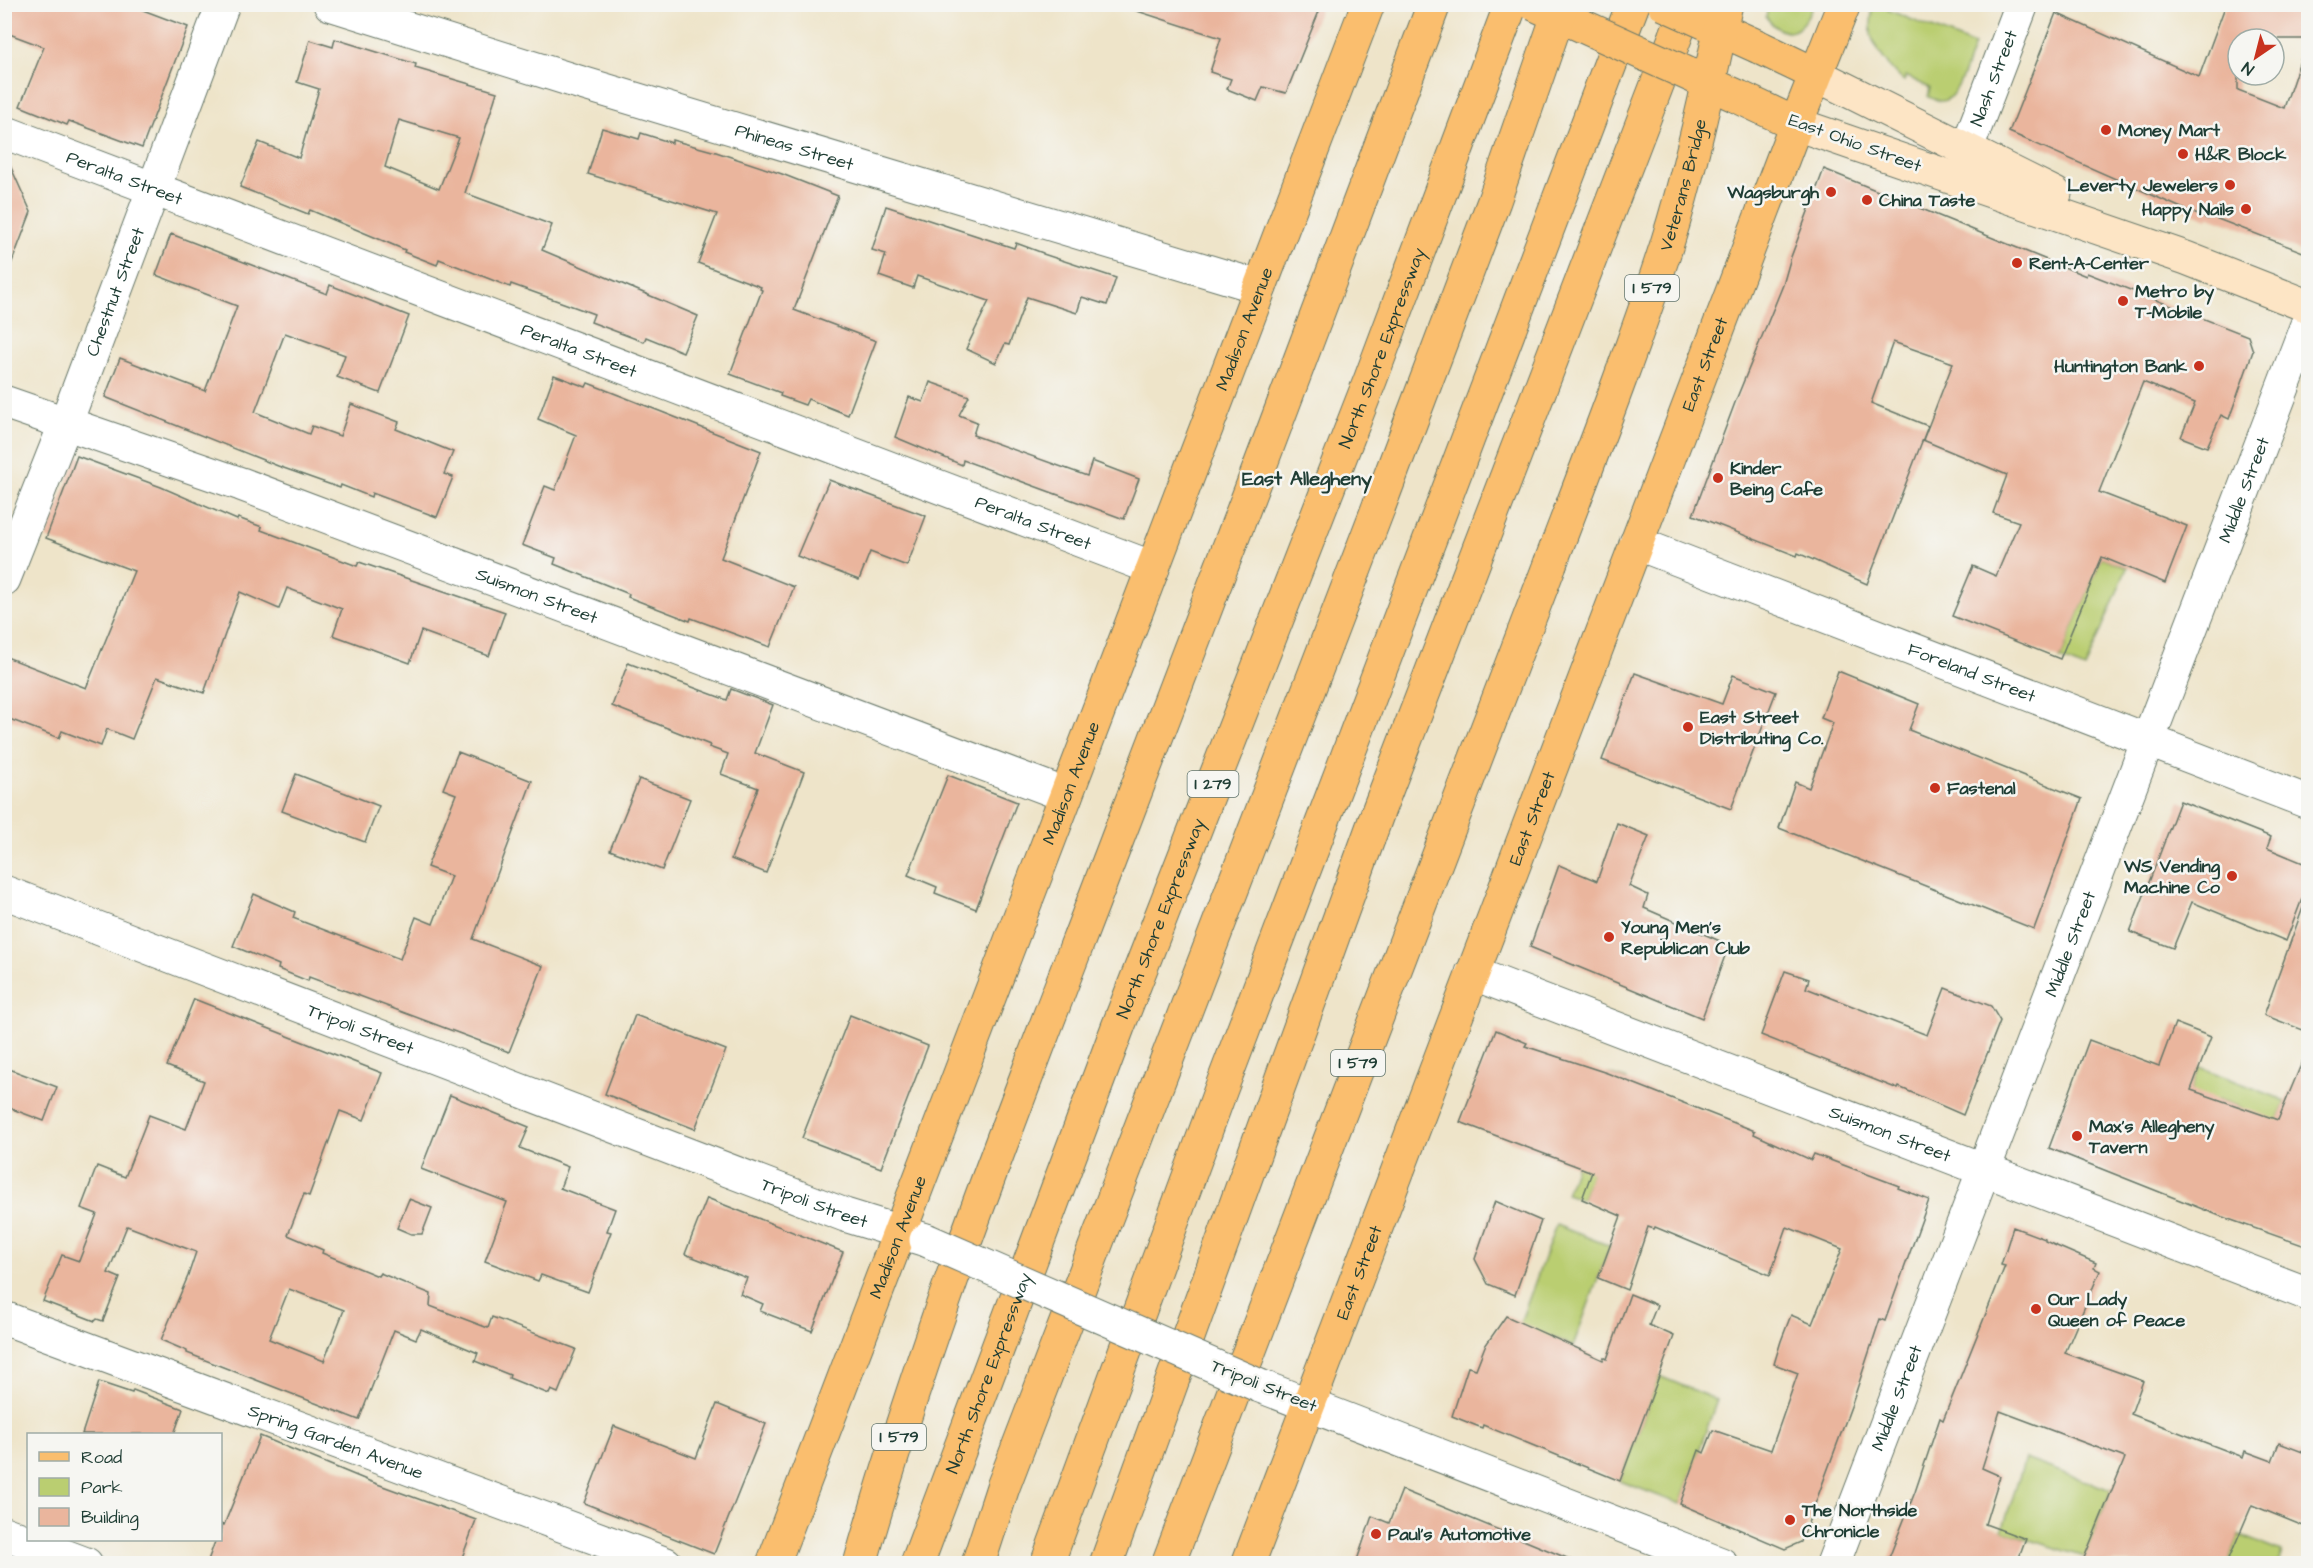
<svg xmlns="http://www.w3.org/2000/svg" width="2313" height="1568" font-family="'Architects Daughter',sans-serif">
<style>
.green{fill:#bace71;stroke:#6c8652;stroke-width:1.5}
.building{fill:#eab59d;fill-rule:evenodd}
.lines{fill:none;stroke-linecap:round;stroke-linejoin:round}
.minor-casing{stroke:#677768;stroke-width:35}
.tertiary-casing{stroke:#677768;stroke-width:35}
.secondary-casing{stroke:#677768;stroke-width:35}
.primary-casing{stroke:#677768;stroke-width:35}
.motorway-casing{stroke:#677768;stroke-width:35}
.minor{stroke:#fff;stroke-width:33}
.tertiary{stroke:#fff;stroke-width:33}
.secondary{stroke:#fde5c5;stroke-width:33}
.primary{stroke:#fabe6e;stroke-width:33}
.motorway{stroke:#fabe6e;stroke-width:33}
.minor-bridge-casing{stroke:#677768;stroke-width:35;stroke-linecap:butt}
.primary-bridge-casing{stroke:#677768;stroke-width:35;stroke-linecap:butt}
.motorway-bridge-casing{stroke:#677768;stroke-width:35;stroke-linecap:butt}
.minor-bridge{stroke:#fff;stroke-width:33}
.primary-bridge{stroke:#fabe6e;stroke-width:33}
.motorway-bridge{stroke:#fabe6e;stroke-width:33}
.poi-dot{fill:#c8321e;stroke:#f6f6f2;stroke-width:2}
.labels{text-anchor:middle;dominant-baseline:central;stroke-width:5;stroke-linejoin:round;paint-order:stroke}
.shield{fill:#f6f6f2;stroke:#60746d;stroke-width:1.5}
.shield-label{font-size:16px;font-weight:bold;fill:#1f3d34}
.street-label{font-size:18px;fill:#1f3d34;stroke:#f6f6f2}
.poi-label{font-size:18px;font-weight:bold;fill:#1f3d34;stroke:#f6f6f2;text-anchor:start}
.neighbourhood-label{font-size:20px;font-weight:bold;fill:#1f3d34;stroke:#f6f6f2}
</style>
<rect width="100%" height="100%" fill="#f6f6f2"/>
<filter id="ink" filterUnits="userSpaceOnUse"><feTurbulence type="fractalNoise" baseFrequency=".0167" numOctaves="2"/><feDisplacementMap in="SourceGraphic" scale="12" xChannelSelector="R" yChannelSelector="G"/><feConvolveMatrix kernelMatrix="1 2 1 2 8 2 1 2 1" color-interpolation-filters="sRGB"/></filter>
<filter id="wash" filterUnits="userSpaceOnUse"><feTurbulence type="fractalNoise" baseFrequency=".008" numOctaves="4" result="noise"/><feDisplacementMap in="SourceGraphic" scale="24" xChannelSelector="R" yChannelSelector="G"/><feGaussianBlur stdDeviation="1.35" result="paint"/><feColorMatrix in="noise" values="0 0 0 0 0 0 0 0 0 0 0 0 0 0 0 0 0 1.4 0 .05"/><feComposite in="paint" operator="in"/></filter>
<g filter="url(#wash)">
<rect width="100%" height="100%" fill="#eee4c9"/>
<g class="green">
<path d="M1768 5V4L1813 5C1803 31 1787 44 1766 17Z"/>
<path d="M1873 5H1890L1888 10 1974 45C1969 58 1958 100 1942 101 1938 101 1932 98 1928 97L1930 88 1906 76 1904 81C1893 73 1873 47 1871 34 1870 25 1872 13 1873 5Z"/>
<path d="M2102 557 2127 568 2085 669 2060 659Z"/>
<path d="M2200 1067 2286 1101 2273 1133 2223 1158 2243 1108 2218 1099 2178 1198 2184 1107Z"/>
<path d="M1609 1074 1627 1080 1582 1199 1566 1194Z"/>
<path d="M1556 1225 1610 1246 1573 1346 1551 1336 1540 1369 1508 1356Z"/>
<path d="M1659 1376 1717 1400 1680 1504 1620 1481Z"/>
<path d="M2025 1459 2111 1490 2085 1557 2002 1531Z"/>
<path d="M2239 1535 2282 1552 2278 1563 2227 1564Z"/>
</g>
<g id="blocks">
<g class="building">
<path d="M4 4H127L188 27 142 148 69 121 67 125 20 106 44 47 4 32Z"/>
<path d="M1135 4H1322L1286 93 1263 87 1257 101 1227 89 1231 79 1210 72 1221 38 1134 10Z"/>
<path d="M2226 4H2308V39H2238V90L2284 108 2304 49 2308 50V254L2210 216 2208 219 2186 210 2009 132 2056 13 2199 77Z"/>
<path d="M335 39 416 64 415 68 497 92 465 193 552 225 542 250 698 316 683 352 646 337 644 342 591 322 594 314 511 284 510 287 439 259 437 265 404 252 405 250 310 210 308 214 240 187 259 142 299 158 319 89 297 82 310 40 333 47ZM399 120 459 138 439 189 385 167Z"/>
<path d="M602 128 639 139 641 133 672 143V140L716 152 782 174 838 196 794 310 876 341 848 415 808 399 805 405 780 396 781 393 730 374 762 290 760 289 761 287 698 263 717 214 588 174Z"/>
<path d="M4 152 31 212 7 275H4Z"/>
<path d="M1824 169 2086 276 2087 273 2248 336 2253 351 2229 419 2221 415 2207 447 2181 437 2195 403 2143 382 2099 492 2187 526 2165 583 2102 557 2060 659 1952 616 1973 566 1996 576 2019 522 1993 513 2007 475 1923 440 1953 363 1893 342 1871 403 1928 426 1867 584 1798 553 1797 556 1693 515 1736 400 1783 285 1791 257Z"/>
<path d="M886 206 1014 248 1016 243 1043 253V254L1116 278 1107 305 1082 297 1077 313 1027 297 1009 345 1005 344 996 363 966 349 989 301 917 276 913 288 879 276 886 254 872 250Z"/>
<path d="M171 234 327 294 330 285 409 316 380 393 337 377 345 355 285 333 255 412 309 434 312 426 340 436 351 404 399 422 396 429 453 452 444 474 453 477 437 517 372 493 371 497 341 485 340 488 278 466 105 397 120 358 205 391 237 306 156 275Z"/>
<path d="M554 375 586 387 588 383 761 451 721 558 794 587 770 647 691 618 690 621 628 597 629 594 554 564 556 558 522 545 545 486 555 490 576 435 538 419Z"/>
<path d="M930 382 969 396 959 415 977 422 973 435 1087 476 1092 461 1139 479 1124 519 963 460 962 465 895 437 909 397 923 402Z"/>
<path d="M77 456 161 487 237 520 238 518 262 527 261 530 357 566 359 562 505 612 489 656 421 631 410 663 333 635 342 609 287 588 279 609 240 592 204 693 157 677 132 739 107 729 101 746 62 731 59 738 4 717V656L86 688 134 571 46 538Z"/>
<path d="M829 480 926 516 907 566 870 552 859 580 797 556Z"/>
<path d="M628 663 727 700 731 689 773 705 755 753 804 772 766 873 731 859 758 788 721 774 728 754 709 747 710 745 612 706Z"/>
<path d="M1838 671 1919 704 1909 730 2082 799 2034 929 1779 828 1795 782 1809 788 1833 723 1821 718Z"/>
<path d="M1635 673 1722 704 1733 675 1776 692 1731 809 1602 760Z"/>
<path d="M458 752 532 781 473 939 543 966 509 1052 309 977 308 981 278 969 279 965 233 946 254 894 295 912 293 918 400 959 416 917 433 924 451 876 427 867 456 794 443 789Z"/>
<path d="M296 774 379 806 365 842 282 811Z"/>
<path d="M948 775 1017 802 976 909 935 893 937 887 908 875Z"/>
<path d="M639 779 690 799 662 870 610 850Z"/>
<path d="M2180 801 2271 837 2267 848 2308 865V883L2286 941 2192 902 2173 948 2130 932Z"/>
<path d="M1617 823 1649 836 1629 886 1648 895 1644 908 1729 945 1702 1018 1530 947 1559 865 1597 881Z"/>
<path d="M2305 902H2308V1032L2264 1015Z"/>
<path d="M1785 971 1809 979 1806 988 1927 1035 1945 988 1991 1006 2000 1021 1963 1115 1899 1087 1898 1089 1761 1035Z"/>
<path d="M194 999 382 1073 364 1120 340 1111 309 1196 304 1194 288 1235 323 1250 322 1253 378 1276 380 1273 431 1294 430 1306 488 1328 492 1317 576 1349 558 1393 551 1390 549 1394 509 1378 510 1375 475 1361 478 1353 421 1329 416 1339 394 1330 359 1420 187 1353V1351L161 1340 188 1276 196 1252 127 1226 108 1273 120 1278 103 1321 97 1319 95 1321 43 1301 62 1255 79 1261 97 1214 81 1208 97 1166 125 1177 149 1115 186 1129 204 1081 167 1066ZM289 1289 344 1310 324 1361 269 1339Z"/>
<path d="M635 1015 726 1050 695 1129 605 1094Z"/>
<path d="M850 1015 928 1046 881 1168 802 1138Z"/>
<path d="M2175 1023 2211 1037 2191 1090 2278 1120 2308 1048V1247L2220 1216 2049 1148 2089 1040 2159 1066Z"/>
<path d="M1496 1030 1527 1043 1525 1046 1607 1073 1755 1131 1754 1134 1811 1160 1814 1154 1899 1186 1898 1188 1929 1200 1885 1321 1880 1319 1853 1401 1801 1542 1785 1549 1680 1504 1699 1450 1704 1453 1713 1430 1771 1450 1798 1373 1774 1364 1781 1341 1791 1315 1812 1324 1842 1249 1787 1227 1770 1275 1655 1227 1654 1229 1648 1227 1627 1290 1598 1278 1621 1216 1582 1199 1592 1172 1460 1122Z"/>
<path d="M4 1067 57 1087 44 1121 4 1106Z"/>
<path d="M450 1095 529 1127 520 1148 568 1167 560 1188 615 1209 607 1231 611 1232 588 1292 541 1275 538 1281 485 1261 507 1202 421 1169Z"/>
<path d="M707 1198 843 1252 812 1331 760 1311 763 1304 740 1294 747 1278 685 1254Z"/>
<path d="M409 1199 432 1208 422 1234H411L397 1228Z"/>
<path d="M1495 1201 1541 1221 1515 1295 1488 1284 1475 1259Z"/>
<path d="M2013 1227 2045 1239V1241L2096 1263 2094 1268 2100 1271 2065 1353 2143 1381 2131 1414 2243 1457 2245 1451 2272 1461 2279 1443 2308 1454V1528L2252 1505 2227 1563H2082L2125 1458 2000 1411 1982 1468 2000 1476 1985 1524 2026 1539 2017 1563H1887L1915 1492 1940 1418 1943 1420 2005 1266 2001 1265Z"/>
<path d="M1630 1294 1657 1305 1649 1325 1674 1336 1620 1481 1483 1425 1482 1428 1452 1416 1468 1367 1476 1369 1485 1346 1506 1316 1603 1360 1604 1357 1607 1359Z"/>
<path d="M99 1382 132 1393 133 1390 183 1409 174 1434H82Z"/>
<path d="M717 1404 766 1424 714 1554 584 1503 614 1426 696 1458Z"/>
<path d="M260 1436 369 1481 476 1520 460 1563H207L216 1539H220L221 1524 224 1525Z"/>
<path d="M1402 1490 1579 1563H1356L1372 1516 1389 1523Z"/>
</g>
</g>
</g>
<g filter="url(#ink)">
<use href="#blocks" fill-opacity="0" stroke="#677768" stroke-width="1.5"/>
<g class="lines">
<g class="minor-casing">
<g id="minor">
<path id="s1" d="M330 4 575 81 1260 287"/>
<path id="s2" d="M4 132 1153 568"/>
<path id="s3" d="M1966 151 2022 4"/>
<path id="s4" d="M4 402 241 484 1066 795"/>
<path id="s5" d="M1636 543 2308 802"/>
<path id="s6" d="M4 892 845 1215 926 1240"/>
<path id="s7" d="M1472 973 2308 1294"/>
<path id="s8" d="M4 1318 666 1564"/>
<path d="M1260 1386 1721 1564"/>
<path d="M4 1533 86 1564"/>
<path id="s9" d="M1833 1564 2308 322"/>
</g>
</g>
<g class="tertiary-casing">
<g id="tertiary">
<path id="s10" d="M4 579 65 425 223 4"/>
</g>
</g>
<g class="secondary-casing">
<g id="secondary">
<path d="M1815 74 2055 194"/>
<path d="M1796 124 2186 258 2308 306"/>
</g>
</g>
<g class="primary-casing">
<g id="primary">
<path d="M1759 47 1815 74"/>
<path d="M1739 97 1796 124"/>
<path id="s11" d="M773 1564 1368 4"/>
<path id="s12" d="M1248 1564 1796 124 1844 4"/>
</g>
</g>
<g class="motorway-casing">
<g id="motorway">
<path d="M860 1564C930 1317 1026 1079 1117 840 1224 562 1330 283 1434 4"/>
<path id="s13" d="M917 1564 1118 1027 1371 378 1511 4"/>
<path d="M978 1564 1003 1487 1379 506"/>
<path d="M1047 1564 1221 1089 1633 4"/>
<path d="M1106 1564 1379 809 1688 4"/>
<path d="M1168 1564 1550 564"/>
</g>
</g>
<use href="#minor" class="minor"/>
<use href="#tertiary" class="tertiary"/>
<use href="#secondary" class="secondary"/>
<use href="#primary" class="primary"/>
<use href="#motorway" class="motorway"/>
<g class="minor-bridge-casing">
<path id="minor-bridge" d="M926 1240 1260 1386"/>
</g>
<g class="primary-bridge-casing">
<g id="primary-bridge">
<path d="M1534 4 1739 97"/>
<path d="M1664 4 1759 47"/>
</g>
</g>
<g class="motorway-bridge-casing">
<g id="motorway-bridge">
<path d="M1379 506 1494 201 1562 4"/>
<path id="s14" d="M1550 564C1590 459 1631 354 1666 247 1691 168 1708 86 1726 4"/>
</g>
</g>
<use href="#minor-bridge" class="minor-bridge"/>
<use href="#primary-bridge" class="primary-bridge"/>
<use href="#motorway-bridge" class="motorway-bridge"/>
</g>
</g>
<g class="poi-dot">
<circle cx="2106" cy="130" r="6"/>
<circle cx="2183" cy="154" r="6"/>
<circle cx="2230" cy="185" r="6"/>
<circle cx="1831" cy="192" r="6"/>
<circle cx="1867" cy="200" r="6"/>
<circle cx="2246" cy="209" r="6"/>
<circle cx="2017" cy="263" r="6"/>
<circle cx="2123" cy="301" r="6"/>
<circle cx="2199" cy="366" r="6"/>
<circle cx="1718" cy="478" r="6"/>
<circle cx="1688" cy="727" r="6"/>
<circle cx="1935" cy="788" r="6"/>
<circle cx="2232" cy="876" r="6"/>
<circle cx="1609" cy="937" r="6"/>
<circle cx="2077" cy="1136" r="6"/>
<circle cx="2036" cy="1309" r="6"/>
<circle cx="1790" cy="1520" r="6"/>
<circle cx="1376" cy="1534" r="6"/>
</g>
<g class="labels">
<g class="shield">
<rect x="1625" y="275" width="54" height="26" rx="4.5"/>
<rect x="1187.5" y="771" width="51" height="26" rx="4.5"/>
<rect x="1331" y="1050" width="54" height="26" rx="4.5"/>
<rect x="872" y="1424" width="54" height="26" rx="4.5"/>
</g>
<g class="shield-label">
<text x="1652" y="288">I 579</text>
<text x="1213" y="784">I 279</text>
<text x="1358" y="1063">I 579</text>
<text x="899" y="1437">I 579</text>
</g>
<g class="street-label">
<text stroke="none"><textPath href="#s3" startOffset="78">Nash Street</textPath></text>
<text transform="translate(1855 143) rotate(20)">East Ohio Street</text>
<text stroke="none"><textPath href="#s1" startOffset="486">Phineas Street</textPath></text>
<text stroke="none"><textPath href="#s2" startOffset="129">Peralta Street</textPath></text>
<text stroke="none"><textPath href="#s14" startOffset="402">Veterans Bridge</textPath></text>
<text stroke="none"><textPath href="#s10" startOffset="308">Chestnut Street</textPath></text>
<text stroke="none"><textPath href="#s11" startOffset="1322">Madison Avenue</textPath></text>
<text stroke="none"><textPath href="#s13" startOffset="1302">North Shore Expressway</textPath></text>
<text stroke="none"><textPath href="#s2" startOffset="615">Peralta Street</textPath></text>
<text stroke="none"><textPath href="#s12" startOffset="1284">East Street</textPath></text>
<text stroke="none"><textPath href="#s9" startOffset="1150">Middle Street</textPath></text>
<text stroke="none"><textPath href="#s2" startOffset="1101">Peralta Street</textPath></text>
<text stroke="none"><textPath href="#s4" startOffset="567">Suismon Street</textPath></text>
<text stroke="none"><textPath href="#s5" startOffset="360">Foreland Street</textPath></text>
<text stroke="none"><textPath href="#s11" startOffset="836">Madison Avenue</textPath></text>
<text stroke="none"><textPath href="#s12" startOffset="798">East Street</textPath></text>
<text stroke="none"><textPath href="#s13" startOffset="690">North Shore Expressway</textPath></text>
<text stroke="none"><textPath href="#s9" startOffset="664">Middle Street</textPath></text>
<text stroke="none"><textPath href="#s6" startOffset="382">Tripoli Street</textPath></text>
<text stroke="none"><textPath href="#s7" startOffset="448">Suismon Street</textPath></text>
<text stroke="none"><textPath href="#s6" startOffset="868">Tripoli Street</textPath></text>
<text stroke="none"><textPath href="#s11" startOffset="350">Madison Avenue</textPath></text>
<text stroke="none"><textPath href="#s12" startOffset="312">East Street</textPath></text>
<text stroke="none"><textPath href="#s13" startOffset="204">North Shore Expressway</textPath></text>
<text transform="translate(1264 1386) rotate(22)">Tripoli Street</text>
<text stroke="none"><textPath href="#s9" startOffset="178">Middle Street</textPath></text>
<text stroke="none"><textPath href="#s8" startOffset="354">Spring Garden Avenue</textPath></text>
</g>
<g class="poi-label">
<text x="2118" y="130">Money Mart</text>
<text x="2195" y="154">H&amp;R Block</text>
<text x="2218" y="185" text-anchor="end">Leverty Jewelers</text>
<text x="1819" y="192" text-anchor="end">Wagsburgh</text>
<text x="1879" y="200">China Taste</text>
<text x="2234" y="209" text-anchor="end">Happy Nails</text>
<text x="2029" y="263">Rent-A-Center</text>
<text x="2135" y="291">Metro by<tspan x="2135" dy="21">T-Mobile</tspan></text>
<text x="2187" y="366" text-anchor="end">Huntington Bank</text>
<text x="1730" y="468">Kinder<tspan x="1730" dy="21">Being Cafe</tspan></text>
<text x="1700" y="717">East Street<tspan x="1700" dy="21">Distributing Co.</tspan></text>
<text x="1947" y="788">Fastenal</text>
<text x="2220" y="866" text-anchor="end">WS Vending<tspan x="2220" dy="21">Machine Co</tspan></text>
<text x="1621" y="927">Young Men's<tspan x="1621" dy="21">Republican Club</tspan></text>
<text x="2089" y="1126">Max's Allegheny<tspan x="2089" dy="21">Tavern</tspan></text>
<text x="2048" y="1299">Our Lady<tspan x="2048" dy="21">Queen of Peace</tspan></text>
<text x="1802" y="1510">The Northside<tspan x="1802" dy="21">Chronicle</tspan></text>
<text x="1388" y="1534">Paul's Automotive</text>
</g>
<g class="neighbourhood-label">
<text x="1307" y="479">East Allegheny</text>
</g>
</g>
<rect width="2313" height="1568" fill="none" stroke="#f6f6f2" stroke-width="24"/>
<rect x="27" y="1433" width="195" height="108" fill="#f6f6f2" stroke="#a0aca6" stroke-width="1.5"/>
<rect x="39" y="1452" width="30" height="9" fill="#fabe6e" stroke="#a0aca6" stroke-width="1.5"/>
<text x="81" y="1463" font-size="18" fill="#1f3d34">Road</text>
<rect x="39" y="1478" width="30" height="18" fill="#bace71" stroke="#a0aca6" stroke-width="1.5"/>
<text x="81" y="1493" font-size="18" fill="#1f3d34">Park</text>
<rect x="39" y="1508" width="30" height="18" fill="#eab59d" stroke="#a0aca6" stroke-width="1.5"/>
<text x="81" y="1523" font-size="18" fill="#1f3d34">Building</text>
<g transform="translate(2256 57) rotate(215)"><circle r="28" fill="#f6f6f2" stroke="#a0aca6" stroke-width="1.5"/>
<path d="M0-4.5L10 22L0 15L-10 22Z" fill="#c8321e"/>
<text y="-9" font-size="16" font-weight="bold" text-anchor="middle" fill="#1f3d34">N</text>
</g>
</svg>
